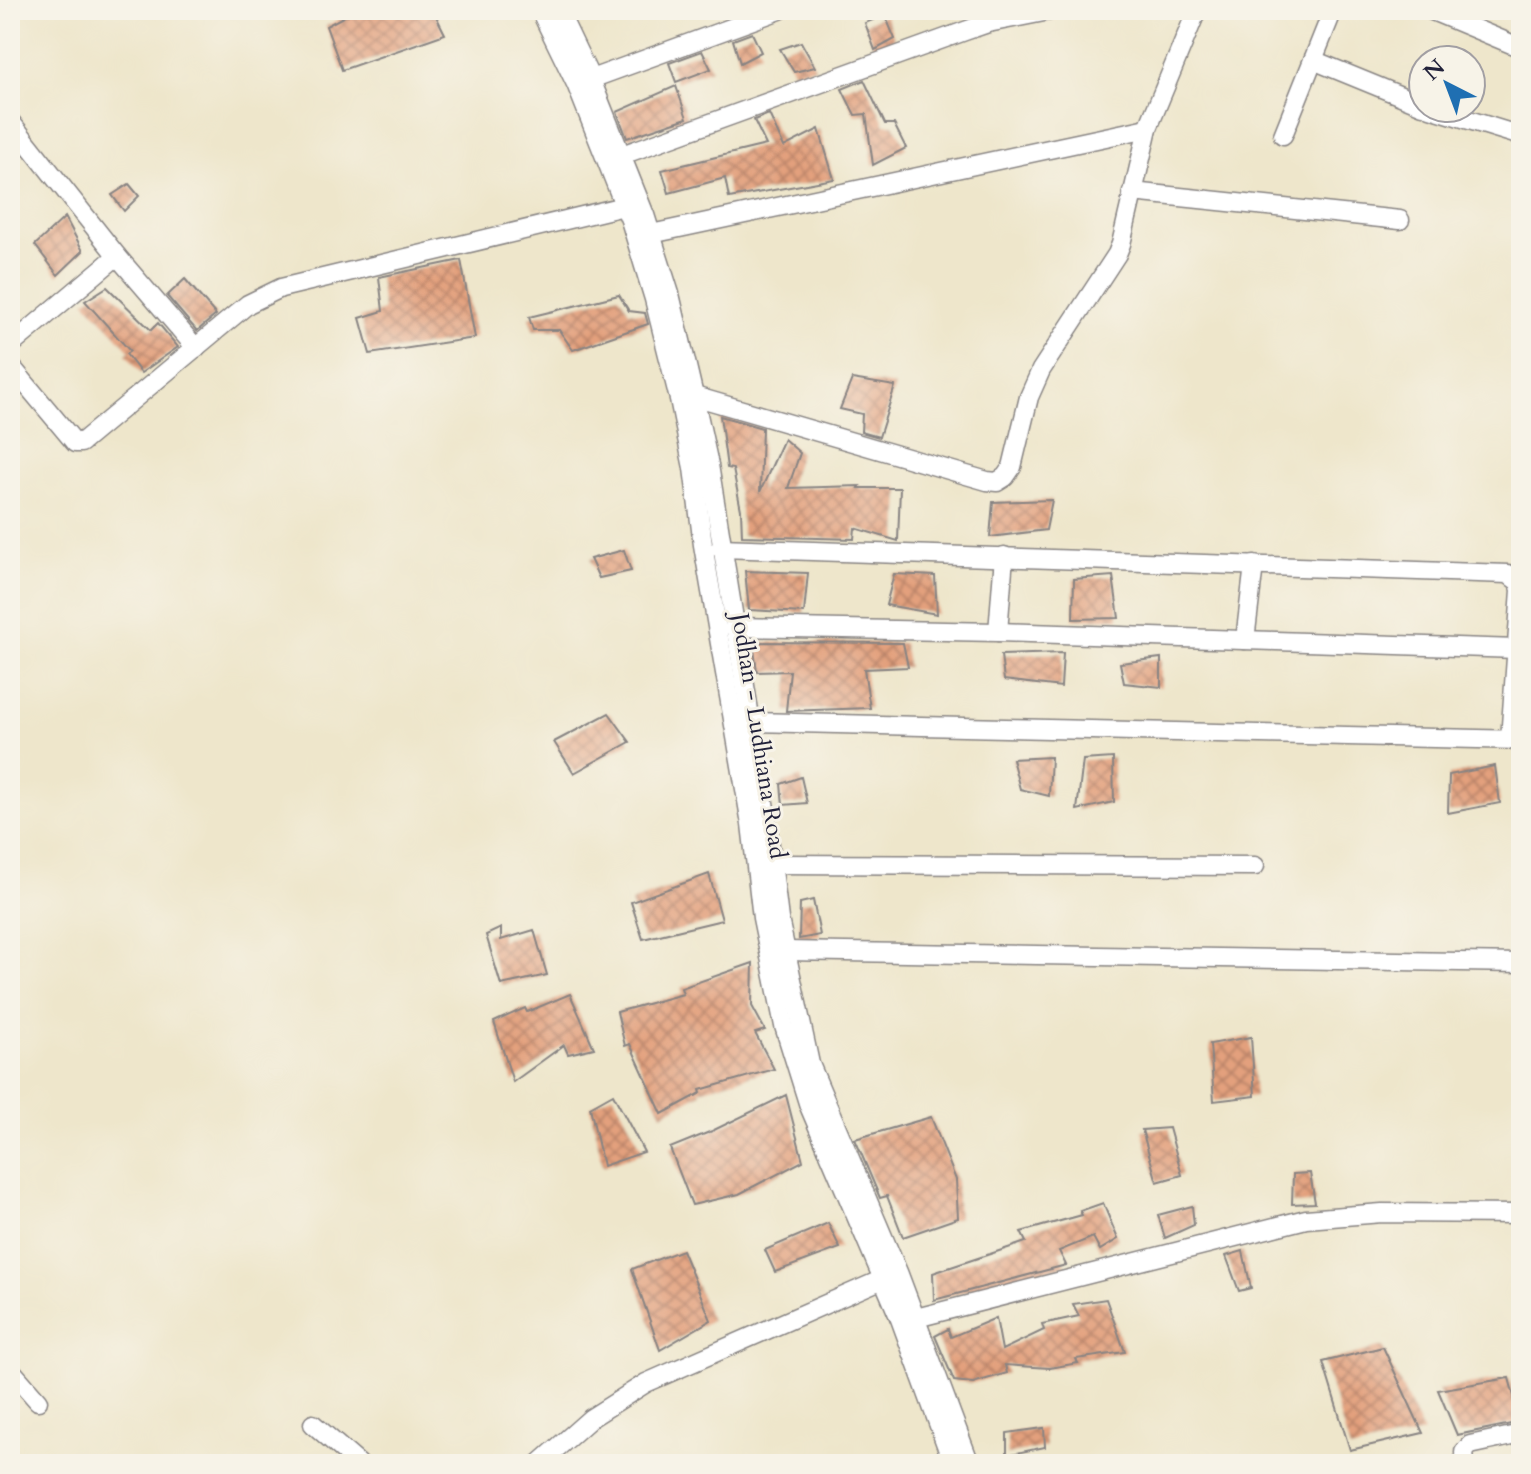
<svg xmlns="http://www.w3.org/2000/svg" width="1531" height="1474" font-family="Cardo,serif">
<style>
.building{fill:url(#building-cross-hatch)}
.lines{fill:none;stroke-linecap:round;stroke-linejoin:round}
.minor-casing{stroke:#888483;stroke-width:21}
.minor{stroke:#fff;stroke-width:18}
.labels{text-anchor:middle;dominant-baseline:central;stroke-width:6;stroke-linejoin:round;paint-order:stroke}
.street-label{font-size:24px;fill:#22223b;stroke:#f7f3e8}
</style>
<defs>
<pattern id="building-cross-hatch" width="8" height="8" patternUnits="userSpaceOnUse" patternTransform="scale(2)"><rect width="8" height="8" fill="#e3a07d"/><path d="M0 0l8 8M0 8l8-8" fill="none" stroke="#b88268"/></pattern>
</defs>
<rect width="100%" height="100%" fill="#f7f3e8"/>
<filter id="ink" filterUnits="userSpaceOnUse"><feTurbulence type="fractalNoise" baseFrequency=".0125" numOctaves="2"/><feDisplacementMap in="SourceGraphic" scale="16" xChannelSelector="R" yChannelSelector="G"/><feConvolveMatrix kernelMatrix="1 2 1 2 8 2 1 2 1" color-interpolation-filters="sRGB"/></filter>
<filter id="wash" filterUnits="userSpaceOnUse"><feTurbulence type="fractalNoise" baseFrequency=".006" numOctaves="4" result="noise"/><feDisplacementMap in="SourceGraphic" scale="32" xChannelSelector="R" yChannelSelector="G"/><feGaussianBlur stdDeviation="1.8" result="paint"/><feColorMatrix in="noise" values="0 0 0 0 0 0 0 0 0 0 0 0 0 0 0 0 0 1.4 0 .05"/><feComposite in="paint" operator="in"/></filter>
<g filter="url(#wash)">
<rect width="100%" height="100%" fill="#eee6cb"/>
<g id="blocks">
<g class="building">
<path d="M356 10H433L445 34 342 70 326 26Z"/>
<path d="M885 15 895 39 875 50 865 23Z"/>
<path d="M752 33 761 52 740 63 733 40Z"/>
<path d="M801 42 815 67 794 72 780 49Z"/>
<path d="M702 51 711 69 676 82 669 63Z"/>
<path d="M864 80 885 124H894L906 148 873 165 866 114 855 115 842 89Z"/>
<path d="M676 86 687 118 627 138 617 112Z"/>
<path d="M769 114 784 147 819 129 834 179 729 198 725 178 669 193 662 170 766 145 754 120Z"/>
<path d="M129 184 139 196 124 211 112 195Z"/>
<path d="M65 217 83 251 58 275 35 245Z"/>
<path d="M461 260 475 338 370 354 360 318 383 311 379 277Z"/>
<path d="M185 279 216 315 197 331 167 296Z"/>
<path d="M107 287 151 330 158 323 178 347 141 373 126 354 130 351 85 301Z"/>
<path d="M619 295 629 311 645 313 648 324 573 350 559 330H533L529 317Z"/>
<path d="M852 379 895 386 879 437 861 432 862 414 840 409Z"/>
<path d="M720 416 762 428 760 492 784 439 800 453 788 488 860 486 859 488H900L898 541 855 528 854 539 742 536 741 510 733 469 727 468Z"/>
<path d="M1052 500 1046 530 990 537 993 502Z"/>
<path d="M624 550 631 571 599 578 590 559Z"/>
<path d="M745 571 808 573 804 613 749 610Z"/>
<path d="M894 574 935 576 937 614 886 605Z"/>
<path d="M1113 576 1119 618 1073 619 1074 579Z"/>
<path d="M753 642 903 643 908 667 864 669 870 708 786 711 790 671 757 672Z"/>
<path d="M1063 653 1061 687 1004 680 1001 655Z"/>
<path d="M1161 658V687L1124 683 1120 663Z"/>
<path d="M609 713 630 742 574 773 554 742Z"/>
<path d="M1051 757 1049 796 1020 789 1012 759Z"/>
<path d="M1113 758 1114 802 1077 810 1083 760Z"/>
<path d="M1495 766 1500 803 1448 813 1449 775Z"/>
<path d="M801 777 807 803 783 805 781 784Z"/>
<path d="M709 874 722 920 643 939 631 902Z"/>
<path d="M813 900 820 935 799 939 800 903Z"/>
<path d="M501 928V940L534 930 547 975 501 985 486 935Z"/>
<path d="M753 963 752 1006 765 1030 755 1033 774 1069 700 1090 701 1093 662 1114 630 1044 625 1046 617 1012 683 994 681 988Z"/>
<path d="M570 994 594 1048 568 1054 564 1045 513 1082 494 1022 525 1008 527 1012Z"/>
<path d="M1251 1037 1255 1096 1214 1101 1210 1044Z"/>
<path d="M613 1094 644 1152 603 1166 590 1107Z"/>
<path d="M786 1095 803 1161 739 1194 692 1205 670 1148 712 1131Z"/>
<path d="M931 1117 956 1180 958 1218 903 1237 887 1196 880 1198 855 1139Z"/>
<path d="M1169 1128 1182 1175 1157 1182 1142 1130Z"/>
<path d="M1310 1173 1315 1203 1292 1204 1293 1174Z"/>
<path d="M1103 1203 1118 1239 1100 1250 1093 1237 1059 1251 1066 1265 934 1300 933 1273 1026 1242 1021 1232 1082 1215 1080 1211Z"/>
<path d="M1192 1206 1194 1225 1165 1238 1158 1215Z"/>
<path d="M828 1223 840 1248 775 1272 765 1250Z"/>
<path d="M682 1250 711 1320 660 1350 632 1269Z"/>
<path d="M1243 1251 1251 1288 1239 1291 1226 1256Z"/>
<path d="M1106 1299 1125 1352 1076 1359 1078 1363 1050 1368 1005 1365 1007 1373 973 1383 954 1381 935 1336 948 1329 951 1337 996 1318 1002 1350 1044 1330 1042 1324 1079 1316 1073 1304Z"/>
<path d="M1383 1347 1423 1433 1350 1450 1323 1362Z"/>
<path d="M1509 1378 1521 1422 1457 1435 1438 1390Z"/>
<path d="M1044 1428 1045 1447 1007 1455V1433Z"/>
</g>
</g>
</g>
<g filter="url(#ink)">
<use href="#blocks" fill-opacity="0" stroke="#888483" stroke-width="2"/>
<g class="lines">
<g class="minor-casing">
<g id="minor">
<path d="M540 10 576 84 630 220 654 299 679 399 693 468 703 545 751 824 762 918 784 1026 809 1106 900 1319 953 1464"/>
<path d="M558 10 590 77 645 215 670 294 694 396 709 465 767 821 779 919 810 1064 898 1272 970 1464"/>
<path d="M1430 10 1521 48"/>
<path d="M1313 60 1423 105"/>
<path d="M591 79 780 10"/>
<path d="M1430 108 1521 136"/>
<path d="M10 121 117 256 10 346"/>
<path d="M1283 135 1333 10"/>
<path d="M622 155 965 31 988 23 1054 10"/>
<path d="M1132 192 1400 220"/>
<path d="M651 234 1148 128"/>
<path d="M117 256 196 348"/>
<path d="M10 365 71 438 75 443H81L248 304 281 288 624 206"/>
<path d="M694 396 987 481 997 482 1005 477 1012 467 1029 397 1041 370 1117 254 1121 244 1148 128 1197 10"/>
<path d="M720 548 1508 574 1519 582 1521 590 1510 739"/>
<path d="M734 627 998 632 1517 649"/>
<path d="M998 632 1004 556"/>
<path d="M1245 640 1254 565"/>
<path d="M751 722 1521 740"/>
<path d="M772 864 1255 866"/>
<path d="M785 951 1521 963"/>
<path d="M916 1318 1306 1219 1382 1213 1521 1214"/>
<path d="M10 1369 38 1401"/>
<path d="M313 1424 359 1464"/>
<path d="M539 1464 591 1418 646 1383 892 1275"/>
<path d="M1465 1464 1464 1452 1470 1445 1521 1434"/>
</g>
</g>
<use href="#minor" class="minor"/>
</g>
</g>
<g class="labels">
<g class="street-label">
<text transform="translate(759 736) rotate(81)">Jodhan - Ludhiana Road</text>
</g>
</g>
<rect width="1531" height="1474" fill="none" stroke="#f7f3e8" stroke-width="40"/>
<g transform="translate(1447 84) rotate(318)"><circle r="38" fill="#f7f3e8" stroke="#a29fa3" stroke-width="2"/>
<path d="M0-6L14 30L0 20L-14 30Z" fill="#1f6fb2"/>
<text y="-12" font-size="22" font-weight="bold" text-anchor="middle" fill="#22223b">N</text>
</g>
</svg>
